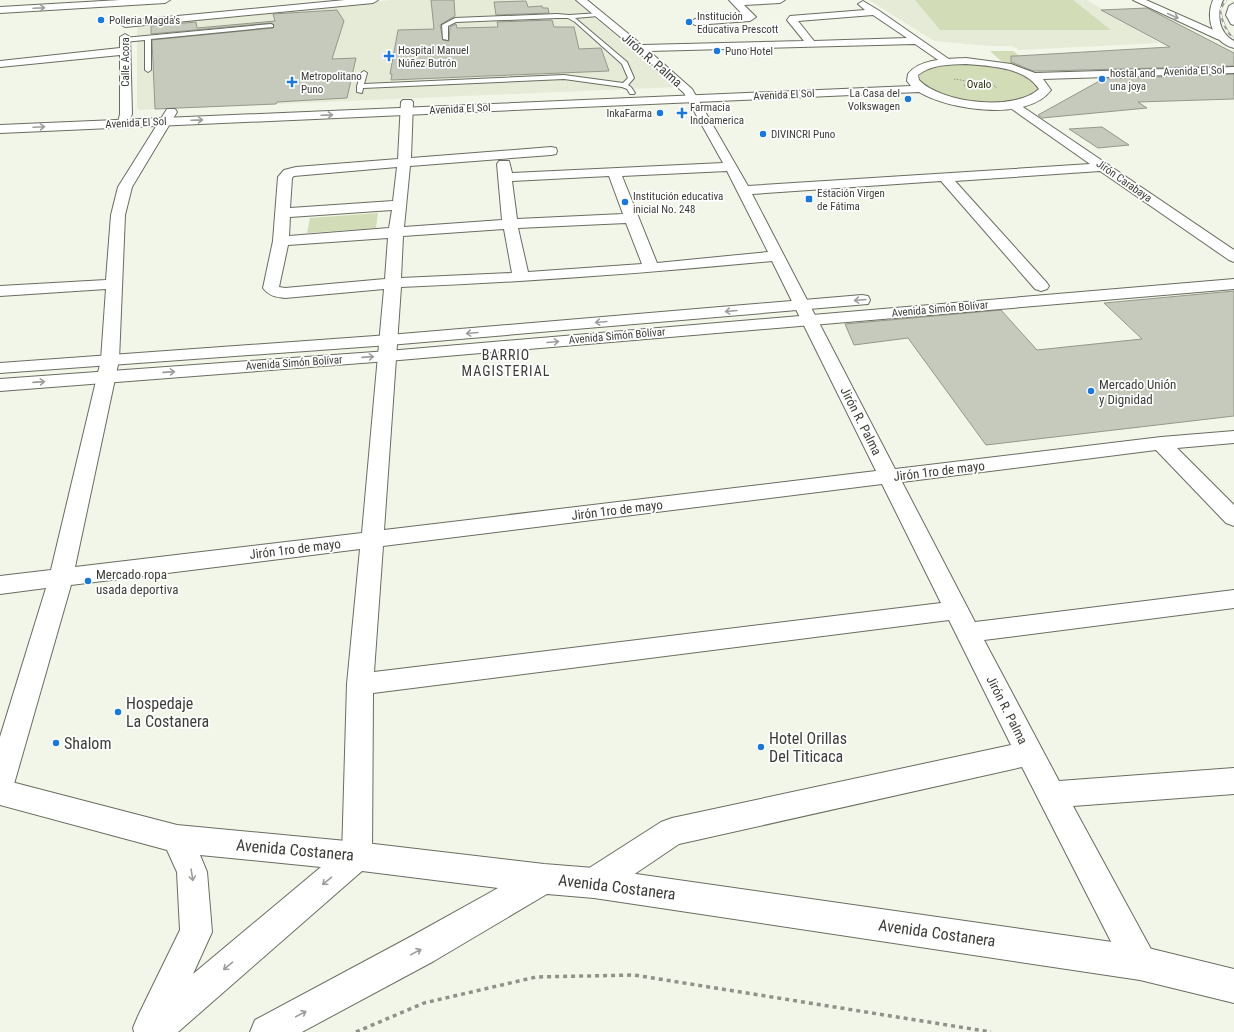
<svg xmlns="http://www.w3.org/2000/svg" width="1234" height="1032" font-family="'Roboto Condensed',sans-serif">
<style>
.built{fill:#e6ebd7}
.green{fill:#d2ddb8}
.building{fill:#c6cabc;stroke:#94988b}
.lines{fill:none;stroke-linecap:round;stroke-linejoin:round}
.service-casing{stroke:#696d61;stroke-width:2}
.minor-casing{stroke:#696d61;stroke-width:2}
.tertiary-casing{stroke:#696d61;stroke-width:2}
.secondary-casing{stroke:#696d61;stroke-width:2}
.path-far1{stroke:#8f9288;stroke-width:1;stroke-dasharray:1.5 1.5;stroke-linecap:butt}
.path{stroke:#8f9288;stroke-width:3.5;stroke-dasharray:4 4;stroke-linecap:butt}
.service{fill:#fff;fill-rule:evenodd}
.minor{fill:#fff;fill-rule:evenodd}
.tertiary{fill:#fff;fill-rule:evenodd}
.secondary{fill:#fff;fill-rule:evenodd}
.rail-casing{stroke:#9b9e94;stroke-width:2}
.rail{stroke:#fff;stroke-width:1.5;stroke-dasharray:4;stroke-linecap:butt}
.oneway{stroke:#9d9e9b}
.poi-dot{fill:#1878e1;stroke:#fff;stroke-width:1.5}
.labels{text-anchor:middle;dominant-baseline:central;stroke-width:3.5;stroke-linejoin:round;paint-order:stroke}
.far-poi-label{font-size:11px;fill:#3b3d37;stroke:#fff;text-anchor:start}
.far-street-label{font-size:11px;fill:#3b3d37;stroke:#fff}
.far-park-label{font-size:11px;fill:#273008;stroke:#fff}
.street-label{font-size:13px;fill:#3b3d37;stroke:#fff}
.poi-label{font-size:13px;fill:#3b3d37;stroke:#fff;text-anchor:start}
.neighbourhood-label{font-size:14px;letter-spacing:1px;fill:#3b3d37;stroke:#fff}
.near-poi-label{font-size:16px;fill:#3b3d37;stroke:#fff;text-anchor:start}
.near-street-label{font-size:16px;fill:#3b3d37;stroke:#fff}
</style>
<rect width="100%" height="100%" fill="#f2f6e8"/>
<g class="built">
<path d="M392 0H574L676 87 140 110 137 108V25Z"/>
<path d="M869 0H1087L1159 43 1020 50 1011 46H989L934 41Z"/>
</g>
<g class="green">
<path d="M915 0H1073L1111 30H940Z"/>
<path d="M990 51H1013L1040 71 1001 61Z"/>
<path d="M954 64C968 64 1052 68 1035 95 1026 98 1017 101 1008 102 982 106 941 99 920 82V74L932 67Z"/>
<path d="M378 213 376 228 307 233 310 218Z"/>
</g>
<g class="building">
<path d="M431 0H454L455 16 440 25 443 40 449 41 450 27 456 24 457 28 498 27 497 22 552 20 554 27H574L579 49 601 48 609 71 391 80 392 74H390L398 30 434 29Z"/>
<path d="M526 1 528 7 542 6 543 8H548L549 13 496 15 494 2Z"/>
<path d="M1147 8 1234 53V66L1044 71H1033L1011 62V56H1016L1170 47 1101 10Z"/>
<path d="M337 10 344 21 332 59 356 58 347 98 277 102 276 104 155 109 152 40 273 28 274 25 271 23 151 34V26L196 22 197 28 275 21 273 14Z"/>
<path d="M1234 74V99L1138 102 1147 108 1042 118 1038 115 1103 79Z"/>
<path d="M1102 127 1129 145 1098 148 1069 129Z"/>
<path d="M1234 291V416L986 445 908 338 854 345 845 324 1001 310 1037 350 1142 339 1104 303Z"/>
</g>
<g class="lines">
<g class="service-casing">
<g id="service">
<path d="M600 13 601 14 598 16 575 18 627 62 634 78 628 85 631 87 635 93 634 94H630L627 89 622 87 564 79 363 88 362 93 357 92V86L361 73 364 71 367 73 364 84 564 75 623 83 628 78 622 64 575 22 568 18H557L456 22 448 26V40L443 39 442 25 455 18 557 14 569 15Z"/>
<path d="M271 24 273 25V27L151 39V70L148 72 145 70V40L124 42 121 40 124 38Z"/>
</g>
</g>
<g class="minor-casing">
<g id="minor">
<path d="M120 0H170L165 3 0 13V7Z"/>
<path d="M345 0H378L373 3 125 27 120 24 125 21Z"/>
<path d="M576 0H587L642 45 804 41 787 20 790 16 865 10 858 4 863 1 878 10 953 62 948 65 944 64 915 44 649 51 692 89 748 186 1090 164 1009 107 1007 105 1009 103H1017L1234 250V262L1229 260 1100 171 955 181 1047 283 1049 286 1047 289 1041 291 1035 289 941 181 752 194 895 469 1161 437 1234 431V443L1177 448 1234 505V526L1226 523 1156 450 902 482 975 622 1234 590V608L984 640 1059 781 1234 768V794L1073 806 1152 951 1157 963 1152 975 1140 980 1128 975 1022 767 679 844 605 894 594 898 583 894 578 883 583 872 661 822 672 818 1011 745 949 620 373 693 372 856 368 866 357 870 346 866 342 856 347 684 360 549 71 585 14 784 10 793 0 797V737L46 588 0 594V576L51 570 101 360 106 289 0 296V286L106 280 111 215 118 187 167 109H175L177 112 132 187 125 215 119 360 75 567 362 533 384 289 285 298C276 297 269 296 263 288L273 241 278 177 284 170 296 167 398 159 401 102 403 100H411L413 102 411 158 551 147 556 148 557 151 556 154 551 155 410 166 404 227 502 220 497 164 499 161H509L512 173 723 163 684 93 636 50ZM873 15 907 38 814 41 798 21ZM397 167 393 201 290 208 292 178 294 176ZM727 171 768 252 657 263 622 176ZM609 176 623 214 517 219 512 181ZM392 210 389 228 289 236 290 217ZM626 223 642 264 528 272 518 228ZM504 229 512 273 401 278 403 236ZM388 238 385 279 285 288 279 287 288 245ZM772 261 876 471 384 530 401 287C525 282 648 273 772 261ZM882 484 941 603 374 672 383 546Z"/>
<path d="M729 0H785L780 3 744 5 756 17 750 21 695 25 690 22 695 19 744 16Z"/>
<path d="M125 34 130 37 132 114 128 126H120L118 123 120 114V55L0 67V61L120 48V37Z"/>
</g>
</g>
<g class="tertiary-casing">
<g id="tertiary">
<path d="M1133 0H1146L1225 35 1226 37 1221 40 1217 39Z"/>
<path d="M1234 279V289L388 361 0 391V379L388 351Z"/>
<path d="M862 295 868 296 870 300 868 304 389 345 0 373V363L389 335Z"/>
<path d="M0 779 177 825 357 842 544 864 594 868 1140 946 1234 969V1003L1140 980 594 898 547 894 434 961 302 1032H250L255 1020 410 937 498 888 362 871 178 1032H134L133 1028 138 1016 180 930 177 872 167 850 0 805ZM200 855 321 867 193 974 212 932 207 872Z"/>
</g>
</g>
<g class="secondary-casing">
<g id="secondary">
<path d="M1213 0H1223C1216 15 1219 33 1234 41V48C1213 43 1205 19 1213 0Z"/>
<path d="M1234 3V25L1231 24 1226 15 1229 6Z"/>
<path d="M966 58 1011 64 1035 73 1234 67V73L1043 79 1051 90C1028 122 948 110 919 92L0 133V125L911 86 907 81 908 74C920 58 948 59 966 58ZM966 64C990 66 1025 67 1039 89 1014 112 941 103 919 80L918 75C932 64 949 65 966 64Z"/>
</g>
</g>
<g class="path-far1">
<path d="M954 79 967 81"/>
<path d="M987 80 997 88"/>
<path d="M964 86 970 78"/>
</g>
<path class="path" d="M356 1032 424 1003 536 977 634 975 991 1032"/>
<use href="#service" class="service"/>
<use href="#minor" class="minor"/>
<use href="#tertiary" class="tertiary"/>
<use href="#secondary" class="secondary"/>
<g class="rail-casing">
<path id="rail" d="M1226 0 1220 10C1222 21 1225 31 1234 39"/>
</g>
<use href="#rail" class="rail"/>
</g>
<defs><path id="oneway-shaft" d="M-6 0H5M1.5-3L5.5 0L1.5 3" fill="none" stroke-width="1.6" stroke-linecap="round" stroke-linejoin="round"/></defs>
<g class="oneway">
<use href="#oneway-shaft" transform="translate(39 8) rotate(-3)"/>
<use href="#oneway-shaft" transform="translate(1173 16) rotate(24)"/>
<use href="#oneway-shaft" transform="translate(327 115) rotate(-2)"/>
<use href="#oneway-shaft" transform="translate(197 120) rotate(-2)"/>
<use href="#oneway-shaft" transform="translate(39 127) rotate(-3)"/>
<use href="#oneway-shaft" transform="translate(860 300) rotate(175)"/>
<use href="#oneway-shaft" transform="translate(731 311) rotate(175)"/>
<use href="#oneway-shaft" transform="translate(601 322) rotate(175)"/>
<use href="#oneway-shaft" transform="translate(472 333) rotate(175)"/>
<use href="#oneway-shaft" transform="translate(553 342) rotate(-5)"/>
<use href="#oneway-shaft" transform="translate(368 357) rotate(-4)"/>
<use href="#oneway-shaft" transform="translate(169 372) rotate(-4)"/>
<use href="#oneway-shaft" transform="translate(39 382) rotate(-4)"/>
<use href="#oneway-shaft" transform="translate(192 875) rotate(81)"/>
<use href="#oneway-shaft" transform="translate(327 881) rotate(140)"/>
<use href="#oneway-shaft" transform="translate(416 952) rotate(-28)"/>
<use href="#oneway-shaft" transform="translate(228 966) rotate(140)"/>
<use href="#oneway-shaft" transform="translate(301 1014) rotate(-28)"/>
</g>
<g class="poi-dot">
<circle cx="101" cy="20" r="4"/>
<circle cx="689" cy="22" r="4"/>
<circle cx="717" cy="51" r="4"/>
<path d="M387 50h4v4h4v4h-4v4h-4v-4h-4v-4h4z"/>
<circle cx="1102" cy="79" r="4"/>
<path d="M290 76h4v4h4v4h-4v4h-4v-4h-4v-4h4z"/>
<circle cx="908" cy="99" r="4"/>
<circle cx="660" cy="113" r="4"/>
<path d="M680 107h4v4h4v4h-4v4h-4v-4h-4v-4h4z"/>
<circle cx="763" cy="134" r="4"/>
<rect x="805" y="195" width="8" height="8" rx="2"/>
<circle cx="625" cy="202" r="4"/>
<circle cx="1091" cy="391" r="4"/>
<circle cx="88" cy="581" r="4"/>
<circle cx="118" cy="712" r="4"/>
<circle cx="56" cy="743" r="4"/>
<circle cx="761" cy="747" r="4"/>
</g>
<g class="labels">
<g class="far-poi-label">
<text x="697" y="16">Institución<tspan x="697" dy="13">Educativa Prescott</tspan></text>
<text x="109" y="20">Polleria Magda's</text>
<text x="398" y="50">Hospital Manuel<tspan x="398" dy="13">Núñez Butrón</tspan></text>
<text x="725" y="51">Puno Hotel</text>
<text x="1110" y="73">hostal and<tspan x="1110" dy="13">una joya</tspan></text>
<text x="301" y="76">Metropolitano<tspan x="301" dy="13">Puno</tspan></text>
<text x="900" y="93" text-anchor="end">La Casa del<tspan x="900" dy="13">Volkswagen</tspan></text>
<text x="690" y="107">Farmacia<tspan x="690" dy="13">Indoamerica</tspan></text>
<text x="652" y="113" text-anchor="end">InkaFarma</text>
<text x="771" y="134">DIVINCRI Puno</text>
<text x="817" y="193">Estación Virgen<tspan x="817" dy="13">de Fátima</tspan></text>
<text x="633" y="196">Institución educativa<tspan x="633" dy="13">inicial No. 248</tspan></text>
</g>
<g class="far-street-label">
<text transform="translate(125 62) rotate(-90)">Calle Acora</text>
<text transform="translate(1194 71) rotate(-2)">Avenida El Sol</text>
<text transform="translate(784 95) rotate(-3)">Avenida El Sol</text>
<text transform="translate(460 109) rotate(-3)">Avenida El Sol</text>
<text transform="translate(136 123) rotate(-3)">Avenida El Sol</text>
<text transform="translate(1124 181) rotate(35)">Jirón Carabaya</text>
<text transform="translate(940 309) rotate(-5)">Avenida Simón Bolívar</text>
<text transform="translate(617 336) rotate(-5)">Avenida Simón Bolívar</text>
<text transform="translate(294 363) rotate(-4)">Avenida Simón Bolívar</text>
</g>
<g class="far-park-label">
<text x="979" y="84">Ovalo</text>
</g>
<g class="street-label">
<text transform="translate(652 60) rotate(41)">Jirón R. Palma</text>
<text transform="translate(861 421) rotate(63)">Jirón R. Palma</text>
<text transform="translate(939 471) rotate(-7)">Jirón 1ro de mayo</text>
<text transform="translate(617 510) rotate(-7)">Jirón 1ro de mayo</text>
<text transform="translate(295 549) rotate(-7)">Jirón 1ro de mayo</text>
<text transform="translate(1007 710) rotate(63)">Jirón R. Palma</text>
</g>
<g class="poi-label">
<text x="1099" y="384">Mercado Unión<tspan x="1099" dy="15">y Dignidad</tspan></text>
<text x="96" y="574">Mercado ropa<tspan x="96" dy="15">usada deportiva</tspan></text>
</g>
<g class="neighbourhood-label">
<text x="506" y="355">BARRIO<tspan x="506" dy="16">MAGISTERIAL</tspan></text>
</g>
<g class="near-poi-label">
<text x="126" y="703">Hospedaje<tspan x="126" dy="18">La Costanera</tspan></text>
<text x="769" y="738">Hotel Orillas<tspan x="769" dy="18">Del Titicaca</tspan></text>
<text x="64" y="743">Shalom</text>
</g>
<g class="near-street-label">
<text transform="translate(295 850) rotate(5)">Avenida Costanera</text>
<text transform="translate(617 887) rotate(7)">Avenida Costanera</text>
<text transform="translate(937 933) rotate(8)">Avenida Costanera</text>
</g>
</g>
</svg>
